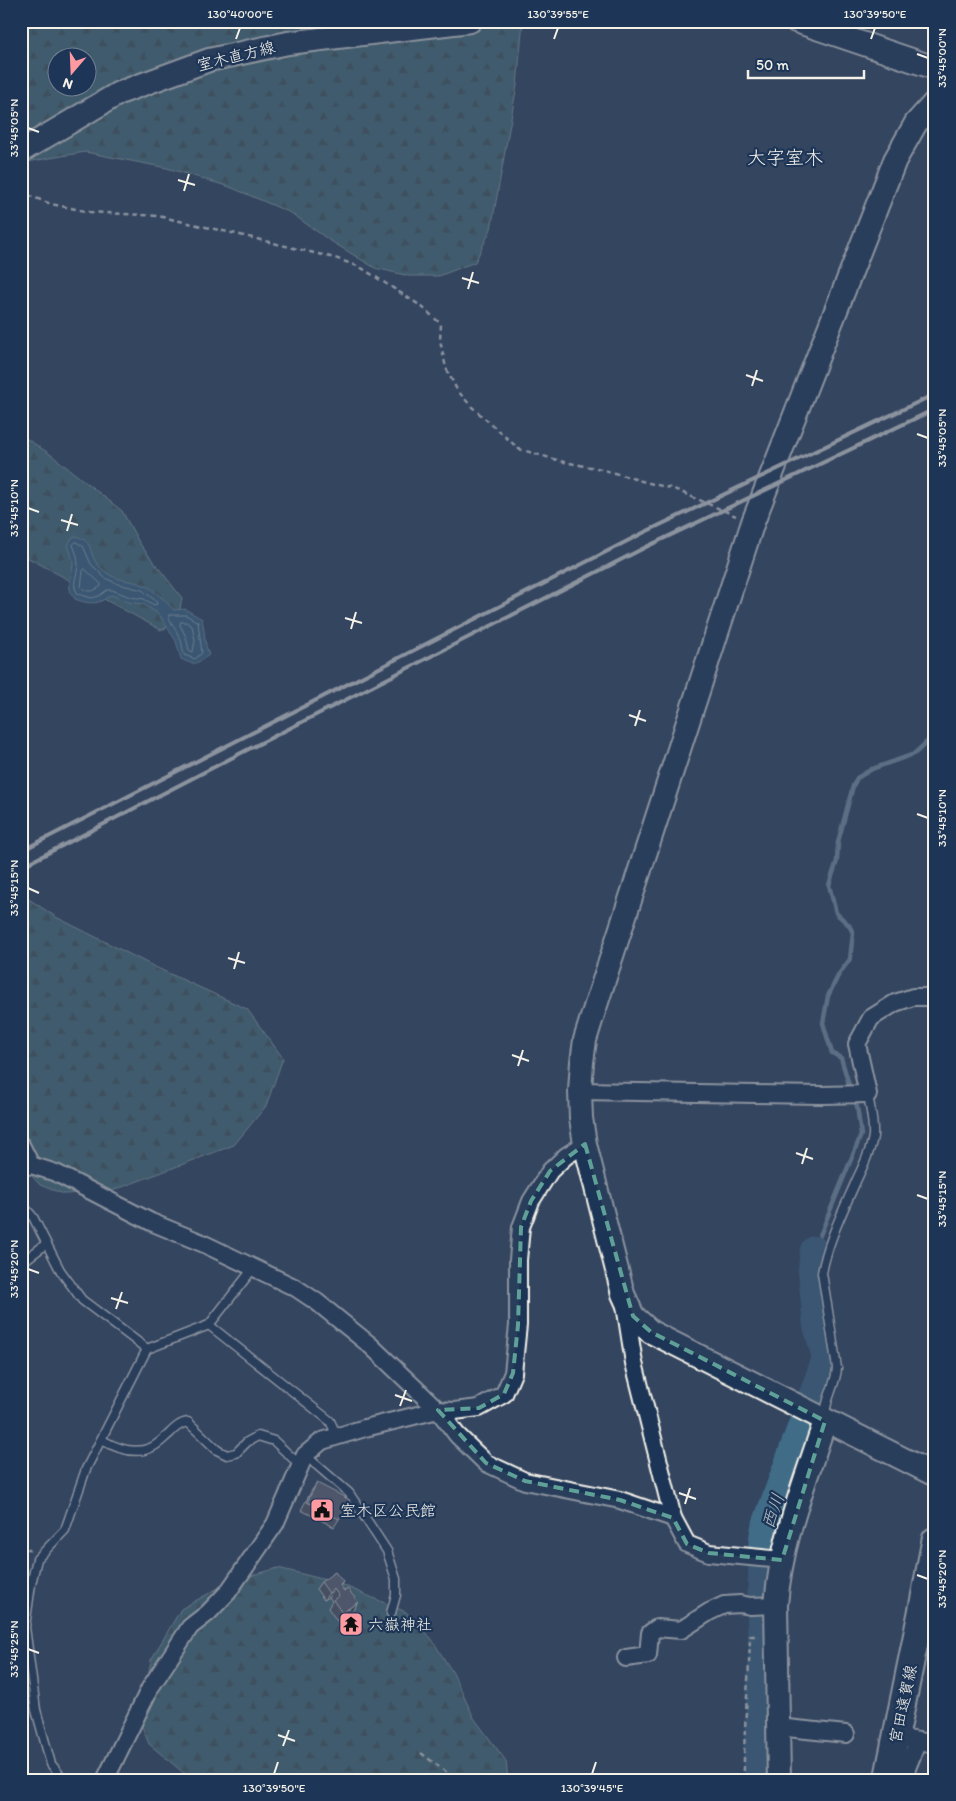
<svg xmlns="http://www.w3.org/2000/svg" width="956" height="1801" font-family="Itim,'Klee One',sans-serif">
<style>
.forest{fill:url(#forest-firs);stroke:#a1b4b2;fill-rule:evenodd}
.water{fill:#416c88;stroke:#89a1ae}
.lines{fill:none;stroke-linecap:round;stroke-linejoin:round}
.shore{stroke:#acbcc2;stroke-width:1}
.stream{stroke:#89a1ae;stroke-width:4.5}
.river{stroke:#416c88;stroke-width:28}
.street-tunnel{stroke:#515f74;stroke-width:16;stroke-dasharray:16 8;stroke-linecap:butt}
.lane-casing{stroke:#f4f1e8;stroke-width:11}
.street-casing{stroke:#f4f1e8;stroke-width:20}
.secondary-casing{stroke:#f4f1e8;stroke-width:26}
.primary-casing{stroke:#f4f1e8;stroke-width:29}
.path{stroke:#f4f1e8;stroke-width:2.5;stroke-dasharray:5 4;stroke-linecap:butt}
.lane{stroke:#1d3557;stroke-width:8}
.street{stroke:#1d3557;stroke-width:16}
.secondary{stroke:#1d3557;stroke-width:22}
.primary{stroke:#1d3557;stroke-width:25}
.rail{stroke:#f4f1e8;stroke-width:4}
.wall{fill:#5b5b64;stroke:#f4f1e8}
.shaded-wall{fill:#4a4a51;stroke:#f4f1e8}
.building{fill:#6a6a74;stroke:#f4f1e8}
.marked{fill:none;stroke:#5fa199;stroke-width:4;stroke-dasharray:10 6;stroke-linejoin:round}
.ticks{fill:none;stroke:#f4f1e8;stroke-width:2}
.labels{text-anchor:middle;dominant-baseline:central;stroke-width:4.5;stroke-linejoin:round;paint-order:stroke}
.street-label{font-size:16px;fill:#f4f1e8;stroke:#1d3557}
.poi-label{font-size:16px;fill:#f4f1e8;stroke:#1d3557;text-anchor:start}
.water-label{font-size:18px;font-style:italic;fill:#b5c2c6;stroke:#1d3557}
.quarter-label{font-size:19px;fill:#f4f1e8;stroke:#1d3557}
.neatline{fill:none;stroke:#f4f1e8;stroke-width:2}
.ticks-label{font-size:12px;text-anchor:middle;fill:#f4f1e8}
</style>
<defs>
<pattern id="forest-firs" width="22" height="20" patternUnits="userSpaceOnUse" patternTransform="scale(1.25)"><rect width="22" height="20" fill="#4e777b"/><path d="M5 1l3.5 6h-7zM16 11l3.5 6h-7z" fill="#4b5d5e"/></pattern>
</defs>
<rect width="100%" height="100%" fill="#344560"/>
<filter id="ink" filterUnits="userSpaceOnUse"><feTurbulence type="fractalNoise" baseFrequency=".02" numOctaves="2"/><feDisplacementMap in="SourceGraphic" scale="10" xChannelSelector="R" yChannelSelector="G"/><feConvolveMatrix kernelMatrix="1 2 1 2 8 2 1 2 1" color-interpolation-filters="sRGB"/></filter>
<g filter="url(#ink)">
<g class="forest">
<path d="M21 21H523L517 85 491 229 475 262 439 276H409L375 268 329 240 291 213 230 187 167 168 85 152 21 163ZM58 58H88V88H58Z"/>
<path d="M21 435 50 454 122 511 140 544 182 598 177 623 161 630 21 554Z"/>
<path d="M21 894 56 917 155 967 247 1009 283 1058 266 1106 234 1145 109 1192 64 1194 40 1185 21 1164Z"/>
<path d="M278 1568 338 1583 406 1612 431 1638 453 1673 474 1718 506 1761 508 1780H189L186 1775 149 1744 140 1721 151 1660 181 1609 229 1582Z"/>
</g>
<path class="water" d="M76 536C94 542 88 551 96 562 98 566 103 570 107 573 117 581 132 580 144 585 155 590 165 601 174 610L185 609 202 619C205 631 204 644 209 655 196 664 195 666 181 659L176 641 159 614 143 604 128 602 112 595C107 596 106 599 101 601 93 605 83 602 75 599 65 587 72 578 73 564 73 557 70 552 68 545L72 538Z"/>
<g class="lines">
<g class="shore">
<path d="M76 542 83 546 91 564 105 578 118 584 142 590 156 601 157 604 154 605 144 599 130 597 112 590H107L99 596 92 598 78 594C71 584 77 577 78 566 78 558 76 553 73 545Z"/>
<path d="M85 569 101 584V586C95 591 87 594 81 587L83 571Z"/>
<path d="M169 615H186L198 622 202 653 195 659 184 655 181 640 169 618Z"/>
<path d="M181 622H186L192 626 195 640 193 652 189 650 186 637 180 625Z"/>
</g>
<g class="stream">
<path d="M851 1091 841 1058 832 1053 823 1023 828 996 839 974 850 959 853 933 849 925 836 913 829 885 837 861 838 842 853 786 857 778 872 769 914 754 928 741"/>
<path d="M814 1250 861 1135 857 1106 854 1098"/>
</g>
<path class="river" d="M759 1780 757 1756 763 1648C759 1623 762 1599 762 1574 763 1556 760 1546 765 1528L826 1358 817 1325 812 1270 814 1250"/>
<path class="street-tunnel" d="M21 193 28 195"/>
<g class="lane-casing">
<g id="lane">
<path d="M21 1203 33 1217 60 1270 82 1300 147 1349"/>
<path d="M21 1263 46 1244"/>
<path d="M209 1325 330 1421 337 1436"/>
<path d="M825 1416C825 1399 836 1385 837 1368L822 1273C828 1240 844 1209 857 1179 863 1166 871 1151 873 1136 874 1123 870 1108 868 1094"/>
<path d="M102 1440C116 1448 134 1455 150 1448 157 1446 163 1439 169 1434 175 1428 180 1423 188 1422L217 1450 227 1455 236 1453 247 1442 258 1436 274 1441 300 1465"/>
<path d="M305 1455 349 1493 387 1551 396 1579V1595L391 1613"/>
<path d="M64 1780 51 1764 36 1710 25 1627 31 1584 37 1559 65 1530 86 1469 147 1349 209 1325 248 1275 251 1267"/>
</g>
</g>
<g class="street-casing">
<g id="street">
<path d="M580 1091 822 1095 868 1094 857 1044 871 1018 895 1003 913 997H935"/>
<path d="M21 1145 31 1165"/>
<path d="M21 1168 31 1165 56 1173 151 1222 202 1243 296 1288 317 1302 370 1345 438 1410 457 1435 486 1463 525 1481 620 1500 673 1518"/>
<path d="M625 1305 634 1363 673 1518 687 1544 709 1553 782 1560"/>
<path d="M626 1658 648 1655 650 1633 657 1628 681 1630 709 1612 724 1605 740 1604 750 1606 776 1605"/>
<path d="M777 1727 846 1734"/>
<path d="M907 1739 935 1744"/>
<path d="M105 1780 150 1688 190 1627 208 1613 228 1592 275 1524 305 1455 322 1441 365 1428 438 1410 454 1411 479 1408 504 1394 513 1373 518 1325V1260L521 1227 531 1201 550 1171 566 1156 585 1144"/>
<path d="M905 1780 907 1768 918 1741"/>
</g>
</g>
<g class="secondary-casing">
<g id="secondary">
<path d="M796 21 935 68"/>
<path d="M935 102 916 123 895 160 753 522 594 1011 585 1040 582 1062 580 1091 581 1118 585 1144 623 1294 633 1316 651 1332 935 1475"/>
<path d="M21 151 119 93 209 60 288 43 470 21"/>
<path d="M779 1780 776 1605C781 1540 805 1482 825 1421"/>
</g>
</g>
<g class="primary-casing">
<path id="primary" d="M887 1780 922 1608 935 1540"/>
</g>
<g class="path">
<path d="M28 195 51 204 90 212 158 216 232 233 335 258 360 267 421 306 441 324 440 340 446 368 457 390 472 407 519 449 564 462 601 469 645 482 674 489 736 516"/>
<path d="M21 1542 30 1551"/>
<path d="M421 1753 457 1780"/>
<path d="M744 1780C743 1731 749 1684 750 1636H759"/>
</g>
<use href="#lane" class="lane"/>
<use href="#street" class="street"/>
<use href="#secondary" class="secondary"/>
<use href="#primary" class="primary"/>
<g class="rail">
<path d="M21 851 643 533 935 394"/>
<path d="M21 867 243 752 646 547 935 409"/>
</g>
</g>
<g class="wall">
<path d="M317 1483 339 1519 334 1527 301 1510 312 1490Z"/>
<path d="M321 1582H343L340 1586 344 1591 358 1602 353 1610 337 1621 328 1608 332 1601 329 1597 324 1600 316 1589Z"/>
</g>
<g class="shaded-wall">
<path d="M334 1589 329 1597 324 1600 329 1593Z"/>
<path d="M358 1602 353 1610 337 1621 342 1613Z"/>
</g>
<g class="building">
<path d="M317 1483 350 1500 339 1519 307 1502Z"/>
<path d="M335 1572 343 1582 340 1585 344 1591 348 1589 358 1602 342 1613 333 1600 339 1596 334 1589 329 1593 321 1582Z"/>
</g>
</g>
<path d="M0 0H956V1801H0ZM585 1144 633 1316 651 1332 825 1421 782 1560 709 1553 687 1544 673 1518 620 1500 525 1481 486 1463 438 1410 479 1408 504 1394 513 1373 518 1325 521 1227 531 1201 550 1171Z" fill="#344560" fill-opacity=".55" fill-rule="evenodd"/>
<path class="marked" d="M585 1144 633 1316 651 1332 825 1421 782 1560 709 1553 687 1544 673 1518 620 1500 525 1481 486 1463 438 1410 479 1408 504 1394 513 1373 518 1325 521 1227 531 1201 550 1171Z"/>
<path class="ticks" d="M236 39 240 28M554 39 558 28M871 39 875 28M917 54 928 58M28 128 39 132M178 180 195 185M184 191 189 174M462 278 479 283M468 289 473 272M746 375 763 381M752 386 757 370M917 434 928 438M28 508 39 512M61 520 78 525M67 531 72 514M345 618 362 623M351 629 356 612M629 715 646 721M635 726 640 710M917 814 928 818M28 888 39 893M228 958 245 963M234 969 239 952M512 1055 529 1061M518 1066 523 1050M796 1153 813 1159M802 1164 807 1148M917 1195 928 1199M28 1269 39 1273M111 1298 128 1303M116 1309 122 1292M395 1395 412 1401M400 1406 406 1390M679 1493 696 1499M685 1504 690 1488M917 1575 928 1579M28 1649 39 1653M278 1735 295 1741M283 1746 289 1730M274 1774 278 1762M592 1774 596 1762"/>
<defs>
<g id="civic-square" transform="scale(1.25)"><rect x="-9" y="-9" width="18" height="18" rx="4" fill="#ff9aa2" stroke="#1d3557"/><path d="M-.6-6.5H3V-4.5H.6V-3L4-1V1h2V6H-6V1h2V-1L-.6-3ZM-1.2 2.5V6h2.4V2.5Z" fill="#111"/></g>
<g id="temple-square" transform="scale(1.25)"><rect x="-9" y="-9" width="18" height="18" rx="4" fill="#ff9aa2" stroke="#1d3557"/><path d="M0-6L5-2H3V0L6.5 2.5H4V6H1.5V3h-3V6H-4V2.5H-6.5L-3 0V-2H-5Z" fill="#111"/></g>
</defs>
<g fill-rule="evenodd">
<use href="#civic-square" x="322" y="1510"/>
<use href="#temple-square" x="351" y="1624"/>
</g>
<g class="labels">
<g class="street-label">
<text transform="translate(236 56) rotate(-14)">室木直方線</text>
<text transform="translate(903 1704) rotate(-78)">宮田遠賀線</text>
</g>
<g class="poi-label">
<text x="340" y="1510">室木区公民館</text>
<text x="368" y="1624">六嶽神社</text>
</g>
<g class="water-label">
<text transform="translate(773 1511) rotate(-71)">西川</text>
</g>
<g class="quarter-label">
<text x="785" y="157">大字室木</text>
</g>
</g>
<rect width="956" height="1801" fill="none" stroke="#1d3557" stroke-width="55"/>
<g transform="translate(72 72) rotate(199)"><circle r="24" fill="#1d3557" stroke="#738091"/>
<path d="M0-4L9 19L0 12L-9 19Z" fill="#ff9aa2"/>
<text y="-8" font-size="14" font-weight="bold" text-anchor="middle" fill="#f4f1e8">N</text>
</g>
<path d="M748 70v8h116v-8" fill="none" stroke="#f4f1e8" stroke-width="2.5"/>
<text x="756" y="70" font-size="15" fill="#f4f1e8" stroke="#1d3557" stroke-width="4" paint-order="stroke">50 m</text>
<rect x="28" y="28" width="900" height="1746" class="neatline"/>
<g class="ticks-label">
<text x="240" y="18">130°40'00"E</text>
<text x="558" y="18">130°39'55"E</text>
<text x="875" y="18">130°39'50"E</text>
<text transform="translate(942 58) rotate(-90)" y="4">33°45'00"N</text>
<text transform="translate(14 128) rotate(-90)" y="4">33°45'05"N</text>
<text transform="translate(942 438) rotate(-90)" y="4">33°45'05"N</text>
<text transform="translate(14 508) rotate(-90)" y="4">33°45'10"N</text>
<text transform="translate(942 818) rotate(-90)" y="4">33°45'10"N</text>
<text transform="translate(14 888) rotate(-90)" y="4">33°45'15"N</text>
<text transform="translate(942 1199) rotate(-90)" y="4">33°45'15"N</text>
<text transform="translate(14 1269) rotate(-90)" y="4">33°45'20"N</text>
<text transform="translate(942 1579) rotate(-90)" y="4">33°45'20"N</text>
<text transform="translate(14 1649) rotate(-90)" y="4">33°45'25"N</text>
<text x="274" y="1792">130°39'50"E</text>
<text x="592" y="1792">130°39'45"E</text>
</g>
</svg>
